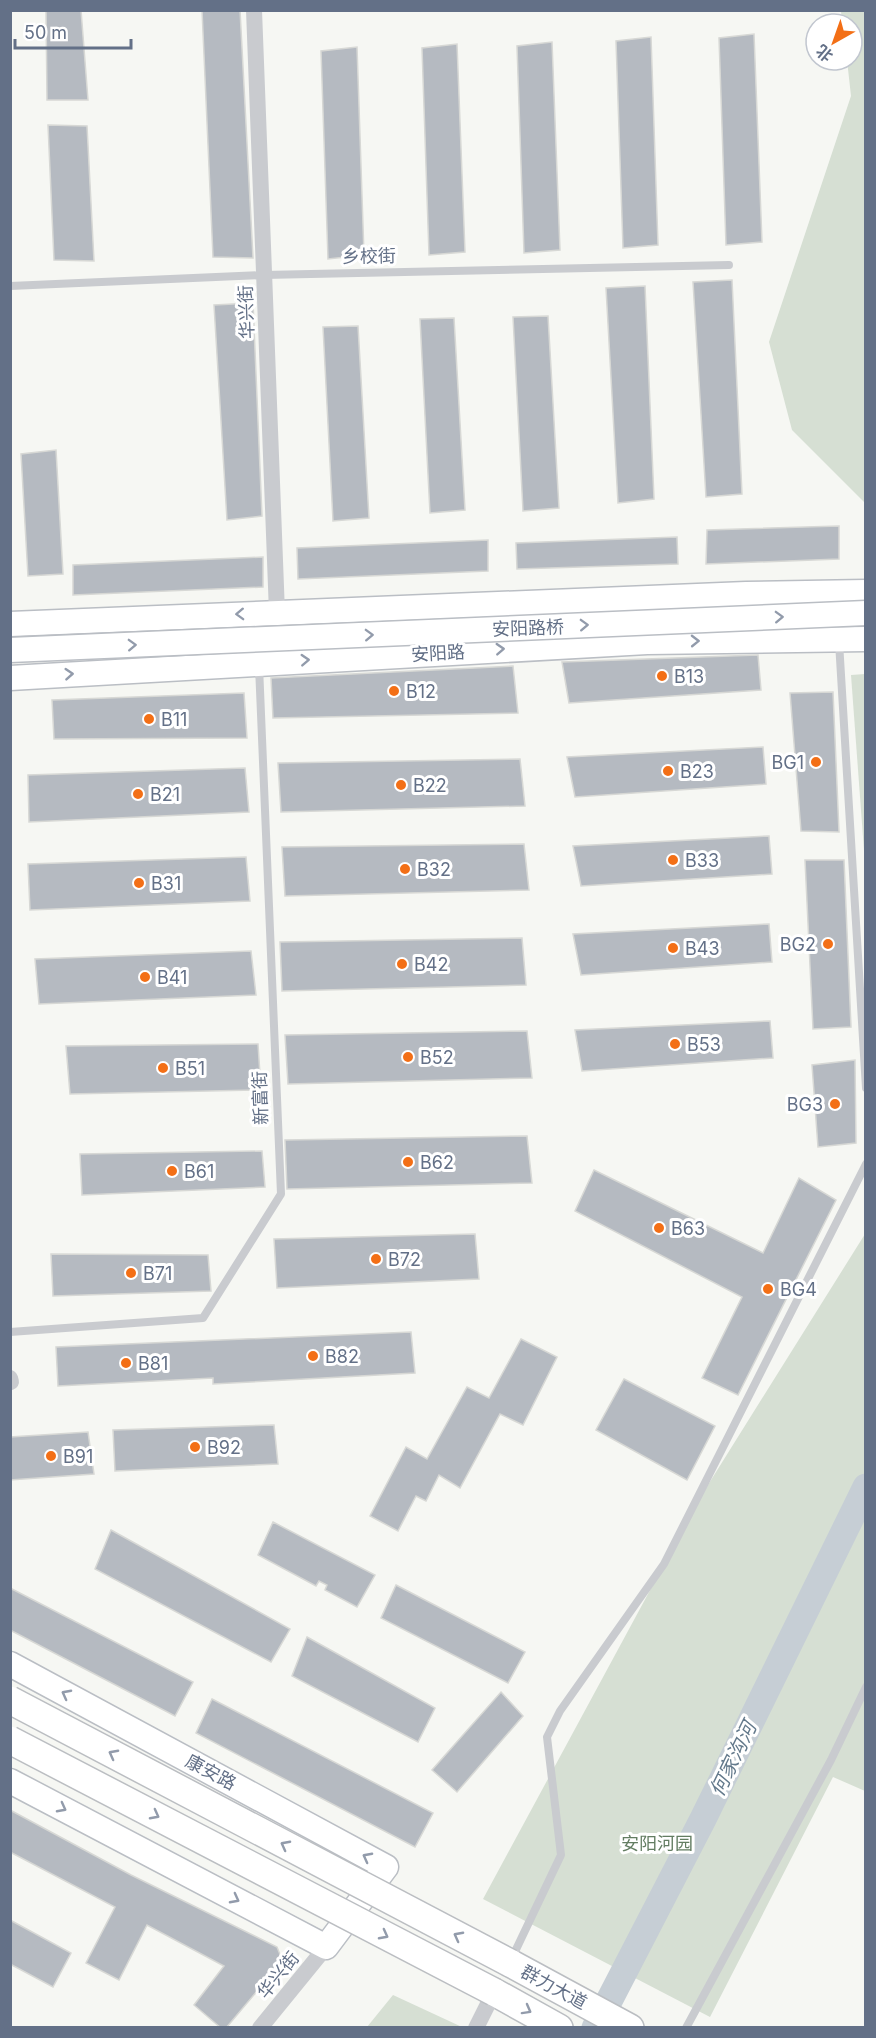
<svg xmlns="http://www.w3.org/2000/svg" width="876" height="2038" font-family="Inter,'Noto Sans SC',sans-serif">
<style>
.green{fill:#d6dfd3}
.lines{fill:none;stroke-linecap:round;stroke-linejoin:round}
.river{stroke:#c6ced5;stroke-width:27}
.building{fill:#b5bac1;stroke:#d7d8d5;stroke-width:1.5}
.secondary-casing{stroke:#babec4;stroke-width:27}
.primary-casing{stroke:#bbbec2;stroke-width:30}
.lane{stroke:#c9cbcf;stroke-width:8}
.street{stroke:#c9cbcf;stroke-width:16}
.secondary{stroke:#fff;stroke-width:24}
.primary{stroke:#fff;stroke-width:27}
.secondary-bridge-casing{stroke:#babec4;stroke-width:27;stroke-linecap:butt}
.primary-bridge-casing{stroke:#bbbec2;stroke-width:30;stroke-linecap:butt}
.secondary-bridge{stroke:#fff;stroke-width:24}
.primary-bridge{stroke:#fff;stroke-width:27}
.oneway{stroke:#929bab}
.poi-dot{fill:#f36f16;stroke:#fff;stroke-width:2}
.labels{text-anchor:middle;dominant-baseline:central;stroke-width:6;stroke-linejoin:round;paint-order:stroke}
.street-label{font-size:18px;fill:#637087;stroke:#fff}
.poi-label{font-size:18px;fill:#637087;stroke:#fff;text-anchor:start}
.park-label{font-size:18px;fill:#637d62;stroke:#fff}
.water-label{font-size:20px;font-style:italic;fill:#63798b;stroke:#fff}
</style>
<rect width="100%" height="100%" fill="#f6f7f3"/>
<g class="green">
<path d="M841 11H865V503L792 430 769 342 851 96 847 60H852V24H842Z"/>
<path d="M865 674H866L865 864 851 675Z"/>
<path d="M865 1234V1791L833 1777 710 2017 483 1899 701 1496Z"/>
<path d="M393 1995 462 2027H367Z"/>
</g>
<g class="lines">
<path class="river" d="M595 2028 703 1819 866 1487"/>
</g>
<g class="building">
<path d="M46 10H81L88 100H47Z"/>
<path d="M202 10H240L253 258 213 257Z"/>
<path d="M754 34 762 242 726 245 719 38Z"/>
<path d="M651 37 658 245 623 248 616 41Z"/>
<path d="M552 42 560 250 524 253 517 46Z"/>
<path d="M457 44 465 252 429 255 422 48Z"/>
<path d="M357 47 364 255 328 259 321 51Z"/>
<path d="M48 125 87 126 94 261 54 260Z"/>
<path d="M732 280 742 494 706 497 693 282Z"/>
<path d="M645 286 654 499 618 503 606 288Z"/>
<path d="M253 303 262 516 227 520 214 305Z"/>
<path d="M548 316 559 508 523 511 513 317Z"/>
<path d="M454 318 465 510 430 513 420 319Z"/>
<path d="M358 326 369 518 333 521 323 327Z"/>
<path d="M56 450 63 574 28 576 21 454Z"/>
<path d="M839 526V559L706 564 707 530Z"/>
<path d="M677 537 678 564 517 569 516 543Z"/>
<path d="M488 540V571L298 579 297 548Z"/>
<path d="M263 557V587L73 595V565Z"/>
<path d="M758 655 761 690 569 703 562 662Z"/>
<path d="M513 666 518 713 273 718 271 678Z"/>
<path d="M833 692 839 832 801 831 790 693Z"/>
<path d="M244 693 247 738 54 739 52 700Z"/>
<path d="M763 747 766 784 575 797 567 757Z"/>
<path d="M520 759 525 806 281 812 278 763Z"/>
<path d="M245 768 249 812 29 822 28 775Z"/>
<path d="M769 836 772 874 581 886 573 846Z"/>
<path d="M524 844 529 890 285 896 282 847Z"/>
<path d="M246 857 250 901 30 910 28 864Z"/>
<path d="M805 860H844L851 1027 813 1029Z"/>
<path d="M769 924 772 962 581 975 573 934Z"/>
<path d="M522 938 526 985 282 991 280 942Z"/>
<path d="M251 951 256 995 39 1004 35 959Z"/>
<path d="M770 1021 773 1058 582 1071 575 1030Z"/>
<path d="M527 1031 532 1078 288 1084 285 1035Z"/>
<path d="M258 1044 261 1090 70 1094 66 1046Z"/>
<path d="M855 1060 856 1143 818 1147 812 1065Z"/>
<path d="M527 1136 532 1183 287 1189 285 1140Z"/>
<path d="M262 1151 265 1187 82 1195 80 1154Z"/>
<path d="M594 1170 763 1253 799 1178 836 1200 738 1395 702 1378 742 1297 575 1211Z"/>
<path d="M475 1234 479 1279 277 1288 274 1239Z"/>
<path d="M51 1254 208 1255 211 1291 53 1296Z"/>
<path d="M411 1332 415 1373 213 1384V1378L58 1386 56 1347Z"/>
<path d="M521 1339 557 1357 523 1425 500 1414 460 1488 439 1475 426 1501 416 1496 398 1531 370 1516 406 1447 427 1459 467 1387 489 1398Z"/>
<path d="M624 1379 715 1426 687 1480 596 1430Z"/>
<path d="M274 1425 278 1464 115 1471 113 1430Z"/>
<path d="M88 1432 94 1474 10 1480V1437Z"/>
<path d="M273 1522 375 1575 357 1607 325 1590 327 1585 319 1581 316 1586 258 1555Z"/>
<path d="M111 1530 290 1629 271 1662 95 1569Z"/>
<path d="M396 1585 525 1652 508 1683 381 1618Z"/>
<path d="M10 1588 193 1682 175 1716 10 1630Z"/>
<path d="M307 1637 435 1708 418 1742 292 1676Z"/>
<path d="M501 1692 523 1716 457 1792 432 1770Z"/>
<path d="M212 1699 433 1813 415 1847 196 1733Z"/>
<path d="M10 1810 131 1875 277 1947 281 1957 280 1964 226 2028H221L194 2005 224 1966 147 1925 119 1980 86 1963 115 1907 10 1852Z"/>
<path d="M10 1920 71 1953 53 1987 10 1964Z"/>
</g>
<g class="lines">
<g class="secondary-casing">
<g id="secondary">
<path d="M10 624 746 594 866 592"/>
<path d="M10 678 647 642 866 639"/>
<path d="M10 1664 386 1867 326 1947 10 1781"/>
</g>
</g>
<g class="primary-casing">
<g id="primary">
<path d="M510 1963 630 2028"/>
<path d="M494 1992 559 2028"/>
</g>
</g>
<g class="lane">
<path d="M10 286 264 275 729 265"/>
<path d="M839 642 866 1088"/>
<path d="M10 1332 203 1318 281 1194 259 666"/>
<path d="M511 1960 561 1855 547 1737 560 1711 664 1564 866 1164"/>
<path d="M686 2028 831 1760 866 1687"/>
</g>
<g class="street">
<path d="M254 10 277 613"/>
<path d="M10 1378 11 1382"/>
<path d="M260 2028 326 1947"/>
<path d="M476 2028 494 1992"/>
</g>
<use href="#secondary" class="secondary"/>
<use href="#primary" class="primary"/>
<g class="secondary-bridge-casing">
<path id="secondary-bridge" d="M10 650 866 613"/>
</g>
<g class="primary-bridge-casing">
<g id="primary-bridge">
<path d="M10 1700 510 1963"/>
<path d="M10 1740 494 1992"/>
</g>
</g>
<use href="#secondary-bridge" class="secondary-bridge"/>
<use href="#primary-bridge" class="primary-bridge"/>
</g>
<defs><path id="oneway-chevron" d="M-2-3.5L2.5 0L-2 3.5" fill="none" stroke-width="1.6" stroke-linecap="round" stroke-linejoin="round" transform="scale(1.5)"/></defs>
<g class="oneway">
<use href="#oneway-chevron" transform="translate(240 614) rotate(178)"/>
<use href="#oneway-chevron" transform="translate(779 617) rotate(-2)"/>
<use href="#oneway-chevron" transform="translate(584 625) rotate(-2)"/>
<use href="#oneway-chevron" transform="translate(369 635) rotate(-2)"/>
<use href="#oneway-chevron" transform="translate(695 641) rotate(-1)"/>
<use href="#oneway-chevron" transform="translate(132 645) rotate(-2)"/>
<use href="#oneway-chevron" transform="translate(500 649) rotate(-3)"/>
<use href="#oneway-chevron" transform="translate(305 660) rotate(-3)"/>
<use href="#oneway-chevron" transform="translate(69 674) rotate(-4)"/>
<use href="#oneway-chevron" transform="translate(66 1694) rotate(-152)"/>
<use href="#oneway-chevron" transform="translate(113 1754) rotate(-152)"/>
<use href="#oneway-chevron" transform="translate(62 1808) rotate(28)"/>
<use href="#oneway-chevron" transform="translate(155 1815) rotate(28)"/>
<use href="#oneway-chevron" transform="translate(285 1845) rotate(-152)"/>
<use href="#oneway-chevron" transform="translate(367 1857) rotate(-152)"/>
<use href="#oneway-chevron" transform="translate(235 1899) rotate(28)"/>
<use href="#oneway-chevron" transform="translate(384 1935) rotate(28)"/>
<use href="#oneway-chevron" transform="translate(458 1936) rotate(-152)"/>
<use href="#oneway-chevron" transform="translate(527 2010) rotate(29)"/>
</g>
<g class="poi-dot">
<circle cx="662" cy="676" r="6"/>
<circle cx="394" cy="691" r="6"/>
<circle cx="149" cy="719" r="6"/>
<circle cx="816" cy="762" r="6"/>
<circle cx="668" cy="771" r="6"/>
<circle cx="401" cy="785" r="6"/>
<circle cx="138" cy="794" r="6"/>
<circle cx="673" cy="860" r="6"/>
<circle cx="405" cy="869" r="6"/>
<circle cx="139" cy="883" r="6"/>
<circle cx="828" cy="944" r="6"/>
<circle cx="673" cy="948" r="6"/>
<circle cx="402" cy="964" r="6"/>
<circle cx="145" cy="977" r="6"/>
<circle cx="675" cy="1044" r="6"/>
<circle cx="408" cy="1057" r="6"/>
<circle cx="163" cy="1068" r="6"/>
<circle cx="835" cy="1104" r="6"/>
<circle cx="408" cy="1162" r="6"/>
<circle cx="172" cy="1171" r="6"/>
<circle cx="659" cy="1228" r="6"/>
<circle cx="376" cy="1259" r="6"/>
<circle cx="131" cy="1273" r="6"/>
<circle cx="768" cy="1289" r="6"/>
<circle cx="313" cy="1356" r="6"/>
<circle cx="126" cy="1363" r="6"/>
<circle cx="195" cy="1447" r="6"/>
<circle cx="51" cy="1456" r="6"/>
</g>
<g class="labels">
<g class="street-label">
<text transform="translate(369 256) rotate(-1)">乡校街</text>
<text transform="translate(246 312) rotate(-92)">华兴街</text>
<text transform="translate(528 628) rotate(-2)">安阳路桥</text>
<text transform="translate(438 653) rotate(-3)">安阳路</text>
<text transform="translate(260 1098) rotate(-92)">新富街</text>
<text transform="translate(211 1772) rotate(28)">康安路</text>
<text transform="translate(278 1975) rotate(-51)">华兴街</text>
<text transform="translate(554 1987) rotate(28)">群力大道</text>
</g>
<g class="poi-label">
<text x="674" y="676">B13</text>
<text x="406" y="691">B12</text>
<text x="161" y="719">B11</text>
<text x="804" y="762" text-anchor="end">BG1</text>
<text x="680" y="771">B23</text>
<text x="413" y="785">B22</text>
<text x="150" y="794">B21</text>
<text x="685" y="860">B33</text>
<text x="417" y="869">B32</text>
<text x="151" y="883">B31</text>
<text x="816" y="944" text-anchor="end">BG2</text>
<text x="685" y="948">B43</text>
<text x="414" y="964">B42</text>
<text x="157" y="977">B41</text>
<text x="687" y="1044">B53</text>
<text x="420" y="1057">B52</text>
<text x="175" y="1068">B51</text>
<text x="823" y="1104" text-anchor="end">BG3</text>
<text x="420" y="1162">B62</text>
<text x="184" y="1171">B61</text>
<text x="671" y="1228">B63</text>
<text x="388" y="1259">B72</text>
<text x="143" y="1273">B71</text>
<text x="780" y="1289">BG4</text>
<text x="325" y="1356">B82</text>
<text x="138" y="1363">B81</text>
<text x="207" y="1447">B92</text>
<text x="63" y="1456">B91</text>
</g>
<g class="park-label">
<text x="657" y="1843">安阳河园</text>
</g>
<g class="water-label">
<text transform="translate(733 1759) rotate(-64)">何家沟河</text>
</g>
</g>
<rect width="876" height="2038" fill="none" stroke="#637087" stroke-width="24"/>
<g transform="translate(834 42) rotate(220)"><circle r="28" fill="#ffffff" stroke="#c1c6cf" stroke-width="1.5"/>
<path d="M0-4.5L10 22L0 15L-10 22Z" fill="#f36f16"/>
<text y="-9" font-size="16" font-weight="bold" text-anchor="middle" fill="#637087">北</text>
</g>
<path d="M15 39v9h116v-9" fill="none" stroke="#637087" stroke-width="3"/>
<text x="24" y="39" font-size="18" fill="#637087" stroke="#ffffff" stroke-width="4.5" paint-order="stroke">50 m</text>
</svg>
